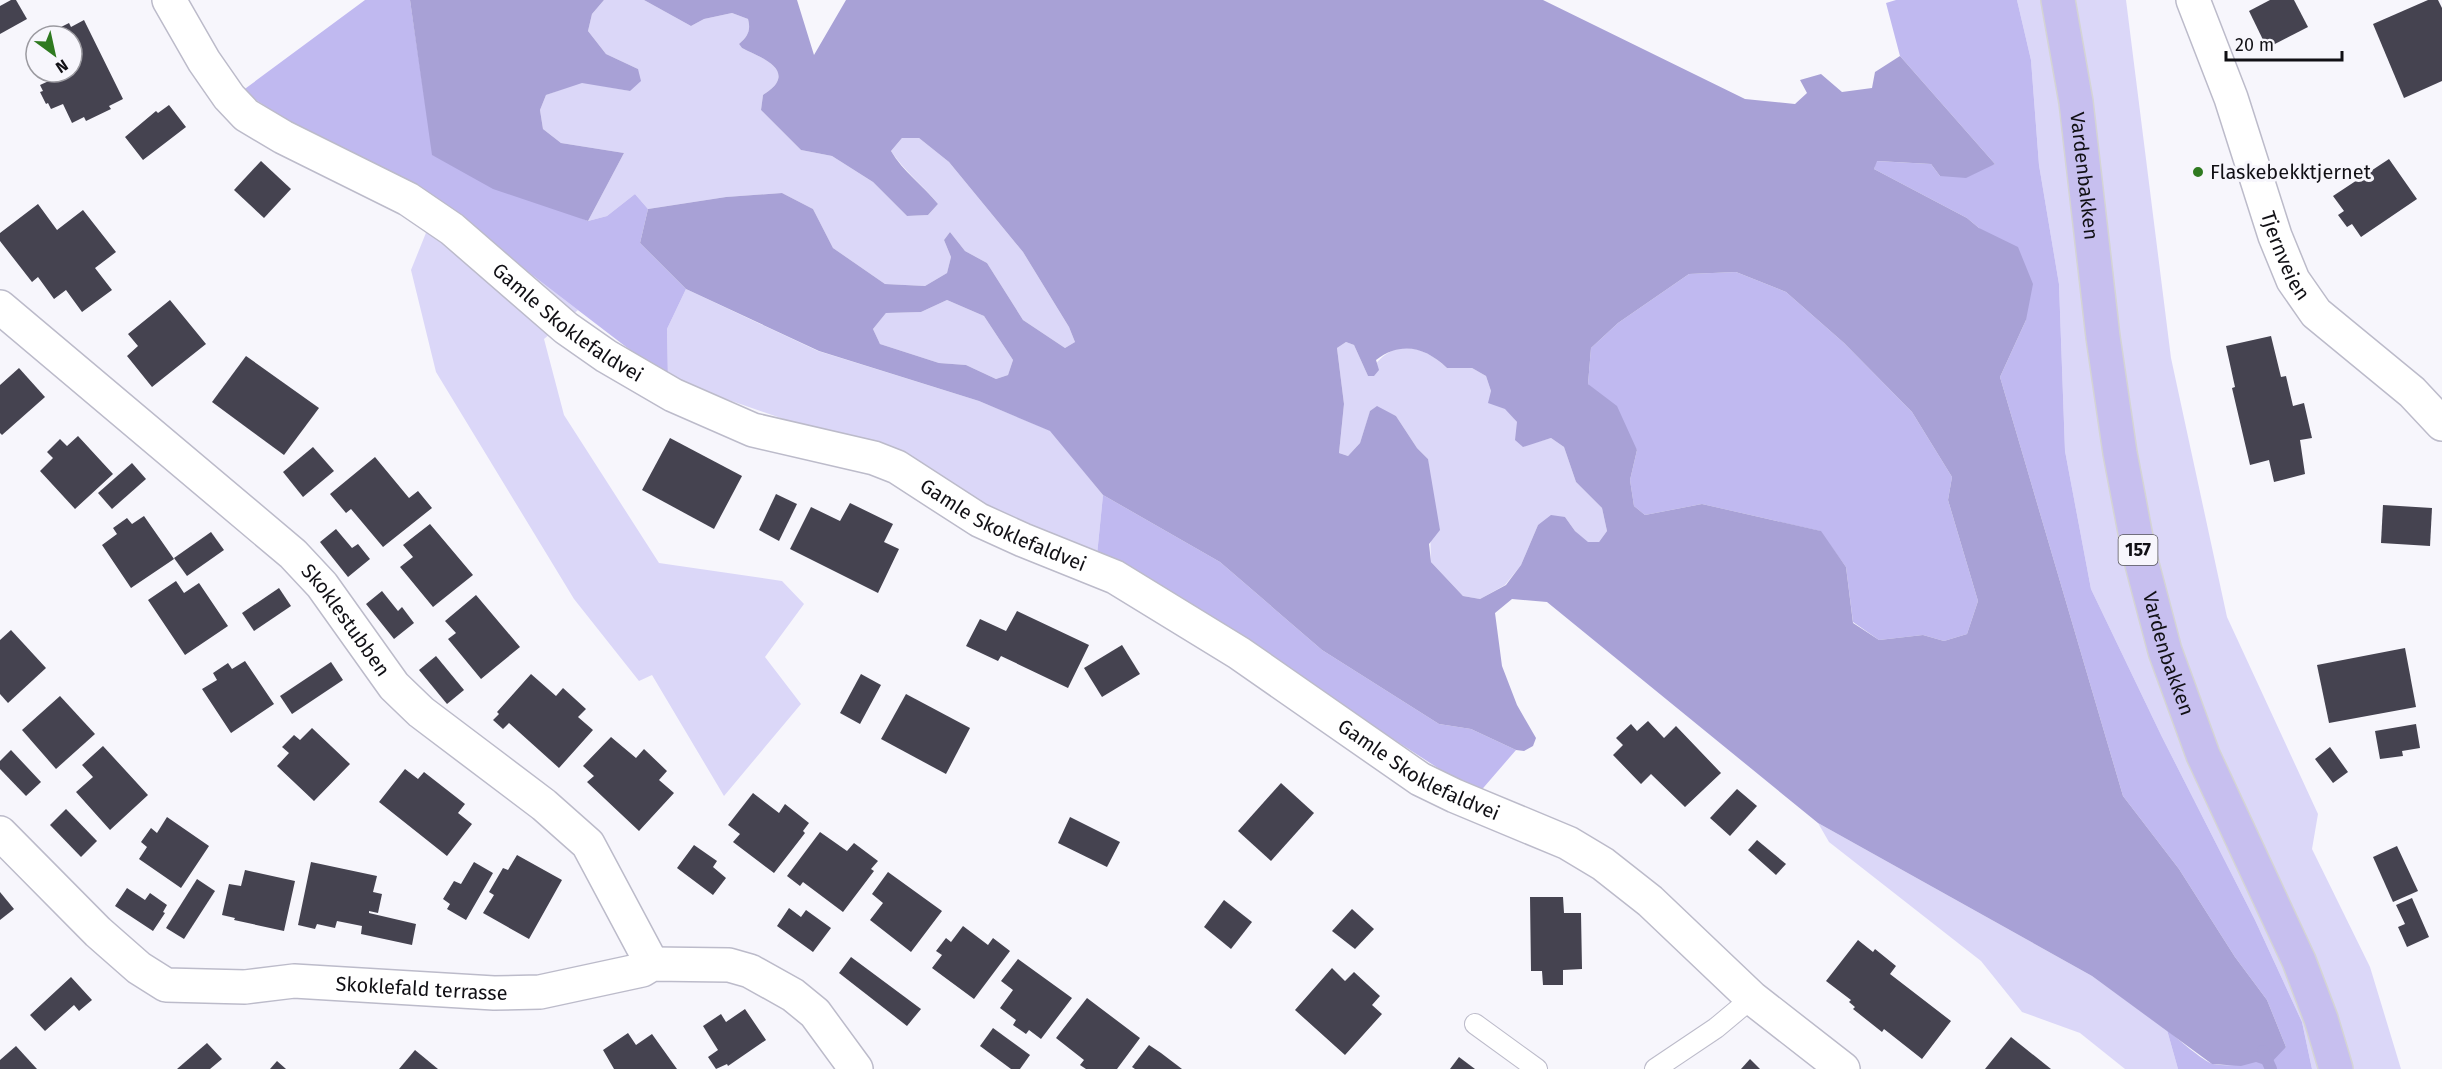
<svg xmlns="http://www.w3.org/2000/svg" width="2442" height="1069" font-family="'Fira Sans',sans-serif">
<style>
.green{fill:#dbd7f8}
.forest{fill:#c0b9f0}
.water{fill:#a8a1d6;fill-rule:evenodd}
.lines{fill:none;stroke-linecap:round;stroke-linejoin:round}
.stream{stroke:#a8a1d6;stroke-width:12}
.building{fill:#454350}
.lane-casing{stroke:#bcbbca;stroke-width:22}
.street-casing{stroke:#bcbbca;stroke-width:36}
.primary-casing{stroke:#d4d4d5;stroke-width:36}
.lane{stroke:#fff;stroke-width:20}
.street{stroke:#fff;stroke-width:33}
.primary{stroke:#c7bfef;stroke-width:33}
.poi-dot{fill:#2f7a20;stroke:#f7f6fc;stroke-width:2}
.labels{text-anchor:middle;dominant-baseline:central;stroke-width:6;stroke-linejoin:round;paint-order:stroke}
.shield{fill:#f7f6fc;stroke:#56555a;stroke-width:1.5}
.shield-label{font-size:18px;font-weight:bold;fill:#111015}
.poi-label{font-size:20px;fill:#111015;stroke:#f7f6fc;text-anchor:start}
.street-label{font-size:20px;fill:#111015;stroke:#f7f6fc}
</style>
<rect width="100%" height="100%" fill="#f7f6fc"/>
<g class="green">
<path d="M604 0H644L691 26 704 19 732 13 748 19C751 32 748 35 739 44L742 48C753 54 786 65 777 82 775 87 767 92 763 95L761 110 801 150 832 156 873 182 907 216 928 215 938 204C923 185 904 171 891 151L902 138H919L949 162 1023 252 1069 327 1075 342 1065 348 1023 320 987 263 965 251 950 232 944 240 951 257 947 273 925 286 885 284 833 248 813 209 782 193 726 197 648 209 635 194 607 216 588 221 624 153 561 143 543 129 540 110 546 95 582 82 630 91 638 69 606 54 588 31 592 14Z"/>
<path d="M2017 0H2126L2171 358 2227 617 2318 814 2312 849 2370 967 2401 1069H2312L2302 1022 2255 920 2162 737 2091 589 2065 451 2059 284 2039 165 2031 60Z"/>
<path d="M438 203 578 310 544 339 564 415 659 563 782 581 804 604 765 657 801 704 724 796 652 675 639 681 574 599 436 372 411 270Z"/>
<path d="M686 289 818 351 979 401 1051 431 1103 495 1097 555 1030 529 967 497 927 466 900 452 795 423 668 379 667 329Z"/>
<path d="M947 300 984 316 1013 360 1008 375 996 379 966 365 939 363 880 344 873 329 886 313 921 312Z"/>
<path d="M1346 342 1354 345 1368 376C1387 339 1419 341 1447 368H1472L1486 376 1491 391 1517 422 1523 446 1551 438 1564 447 1576 482 1602 508 1607 531 1599 542 1588 543 1575 531 1565 517 1538 525 1521 565 1505 585 1480 599 1463 596 1431 562 1428 459 1417 448 1396 416 1377 407 1370 412 1360 443 1348 456 1339 453 1344 404 1337 348Z"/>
<path d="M1818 823 2092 976 2167 1030 2178 1069H2125L2080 1033 2022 1012 1981 961 1829 842Z"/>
</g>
<g class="forest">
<path d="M365 0H410L433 155 588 221 607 216 635 194 648 209 640 243 686 289 667 329 668 379 438 203 343 156 242 91Z"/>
<path d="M1896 0H2017L2031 60 2039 165 2059 284 2065 451 2091 589 2162 737 2255 920 2302 1022 2312 1069H2178L2167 1030C2177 1038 2203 1061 2213 1064 2240 1069 2263 1059 2286 1047L2267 1000 2235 957 2179 869 2123 796 2000 377 2026 320 1979 228 1967 218 1874 169 1876 161 1931 164 1940 176 1995 164 1900 56 1886 3Z"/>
<path d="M1736 272 1786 292 1844 343 1912 412 1952 477 1948 500 1978 601 1967 634 1944 641 1923 635 1879 640 1853 622 1846 567 1820 531 1702 504 1645 515 1634 506 1630 480 1637 450 1588 384 1591 348 1618 323 1689 274Z"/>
<path d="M1103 495 1220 562 1322 650 1439 724 1471 729 1516 750 1478 794 1282 667 1097 555Z"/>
</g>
<g class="water">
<path d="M410 0H604L592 14 588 31 606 54 638 69 641 81 630 91 582 83 546 95 540 110 543 129 561 143 624 153 588 221 493 189 432 155Z"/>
<path d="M644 0H797L814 55 846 0H1543L1745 99 1795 104 1807 93 1800 80 1821 74 1842 92 1872 88 1875 72 1900 56 1995 164 1966 178 1940 176 1931 164 1877 161 1874 169 1967 218 1979 228 2018 247 2033 284 2026 320 2000 377 2123 796 2179 869 2235 957 2267 1000 2286 1047 2268 1066 2256 1062 2241 1066 2212 1064 2092 976 1818 823 1547 602 1512 599 1495 613 1502 666 1517 705 1536 738 1533 746 1524 751 1516 750 1471 729 1439 724 1322 650 1220 562 1103 495 1050 431 979 401 819 351 686 289 640 243 648 209 726 197 782 193 813 209 833 248 885 284 925 286 947 273 951 257 944 240 950 232 965 251 987 263 1023 320 1065 348 1075 342 1069 327 1023 252 949 162 919 138H902L891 151C903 172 923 185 938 204L928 215 907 216 873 182 832 156 801 150 761 110 763 95C767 92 775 87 777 82 786 65 753 54 742 48L739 44C748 36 751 31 748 19L732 13 704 19 691 26ZM1736 272 1786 292 1844 343 1912 412 1952 477 1948 500 1978 601 1967 634 1944 641 1923 635 1879 640 1853 623 1846 567 1821 531 1702 504 1645 515 1634 506 1630 480 1637 450 1617 406 1588 384 1591 348 1618 323 1689 274ZM947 300 984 316 1013 360 1008 375 996 379 966 365 939 363 880 344 873 329 886 313 921 312ZM1346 342 1354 345 1368 376H1374L1379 370 1376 360C1401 341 1425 347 1447 368H1472L1486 376 1491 391 1488 403 1505 409 1517 422 1515 440 1523 447 1551 438 1564 447 1576 482 1602 508 1607 531 1599 542H1588L1575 531 1565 517 1551 515 1538 525 1521 565 1506 585 1480 599 1463 596 1431 562 1429 544 1440 530 1428 459 1417 448 1396 416 1377 406 1370 411 1360 443 1348 456 1339 453 1344 404 1337 348Z"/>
</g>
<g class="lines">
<path class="stream" d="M2263 1051 2271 1069"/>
</g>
<g class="building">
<path d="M11 0H16L27 19 0 34V6Z"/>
<path d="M2270 0H2294L2308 27 2267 48 2249 11Z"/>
<path d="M2428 0H2438L2442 8V81L2404 98 2373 24Z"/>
<path d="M84 20 123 99 109 106 111 109 86 121 84 117 72 123 63 104 51 109 48 103 46 104 40 92 43 91 40 85 51 80 47 72H72V36H43L69 23 71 27Z"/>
<path d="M169 105 186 127 143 160 125 137 156 111 158 113Z"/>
<path d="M2389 159 2417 199 2361 237 2352 224 2347 227 2338 215 2344 211 2333 196Z"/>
<path d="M261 161 291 189 264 218 234 190Z"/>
<path d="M38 204 57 230 83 210 116 252 95 268 112 290 82 312 66 290 54 299 38 277 32 282 0 241V233Z"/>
<path d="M170 300 206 344 152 387 127 356 138 346 128 334Z"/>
<path d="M2271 336 2281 377 2286 376 2293 406 2304 403 2312 438 2300 440 2305 474 2274 482 2269 460 2250 465 2232 388 2235 387 2226 346Z"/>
<path d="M246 356 319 408 284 455 212 402Z"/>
<path d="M19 368 45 397 2 435 0 433V385Z"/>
<path d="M78 436 113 474 75 509 40 471 53 458 47 452 60 439 67 446Z"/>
<path d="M670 438 742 476 714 529 642 490Z"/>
<path d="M313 447 334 471 303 497 283 472Z"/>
<path d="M375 457 409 498 418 491 432 508 383 547 351 509 346 513 330 494Z"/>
<path d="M132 463 146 479 112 509 98 493Z"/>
<path d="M776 494 797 504 779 541 759 530Z"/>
<path d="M850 503 893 524 884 542 899 549 878 593 790 549 811 507 840 521Z"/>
<path d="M2383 505 2432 508 2430 546 2381 543Z"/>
<path d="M144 516 174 559 131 588 102 545 117 534 113 528 127 518 132 524Z"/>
<path d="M430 524 473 575 433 607 400 567 413 557 403 545Z"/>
<path d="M336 529 352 548 358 544 370 559 348 577 320 542Z"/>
<path d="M211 532 224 550 187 576 174 558Z"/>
<path d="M176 581 184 593 199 583 228 626 185 655 148 600Z"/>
<path d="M279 588 291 606 254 631 242 613Z"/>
<path d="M382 591 398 611 402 607 414 623 394 639 366 604Z"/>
<path d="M476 595 520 647 481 679 448 639 456 633 445 621Z"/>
<path d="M1017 611 1089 645 1068 688 1001 656 998 661 966 646 980 619 1006 631Z"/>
<path d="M11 630 46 668 8 703 0 694V640Z"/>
<path d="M1122 645 1140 674 1102 697 1084 668Z"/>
<path d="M2405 648 2416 707 2329 723 2317 665Z"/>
<path d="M436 656 464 690 447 704 419 670Z"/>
<path d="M245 661 274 704 231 733 202 689 217 680 213 673 228 663 232 669Z"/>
<path d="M331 662 343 680 292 714 280 696Z"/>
<path d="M531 674 556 696 563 688 586 709 578 717 593 730 559 768 509 723 503 729 493 720 499 714 497 712Z"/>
<path d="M861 674 881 685 860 724 840 713Z"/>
<path d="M906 694 970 728 946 774 881 739Z"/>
<path d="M60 696 95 734 56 769 22 730Z"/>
<path d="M1648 721 1664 738 1676 726 1721 773 1685 807 1651 774 1641 784 1613 755 1623 745 1616 738 1631 724 1637 731Z"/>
<path d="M2416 724 2420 748 2402 751 2403 756 2380 759 2375 731Z"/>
<path d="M312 728 350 764 314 801 277 766 289 753 282 747 294 735 300 740Z"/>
<path d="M611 737 636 758 644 749 667 771 659 780 674 793 639 831 587 782 594 776 583 766Z"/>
<path d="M103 746 148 795 110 830 76 792 93 777 82 765Z"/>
<path d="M2330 747 2348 772 2333 783 2315 759Z"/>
<path d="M11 750 41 782 26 796 0 769V761Z"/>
<path d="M405 769 418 779 424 772 465 804 458 813 472 824 447 856 379 802Z"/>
<path d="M1281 783 1314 813 1271 861 1238 831Z"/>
<path d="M1737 789 1757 806 1730 836 1710 818Z"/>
<path d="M753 793 779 813 785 804 809 823 803 831 805 833 774 873 733 842 740 834 728 825Z"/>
<path d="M66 809 97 841 81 857 50 825Z"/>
<path d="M167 817 209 846 181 888 139 859 147 847 141 842 151 828 157 833Z"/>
<path d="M1070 817 1120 842 1107 867 1058 843Z"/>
<path d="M820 832 847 851 854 843 878 861 871 869 874 871 843 912 803 882 800 886 787 876Z"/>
<path d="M1757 840 1786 864 1776 875 1748 850Z"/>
<path d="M694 845 717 861 713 867 726 878 713 895 677 868Z"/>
<path d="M2397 846 2418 891 2393 902 2373 857Z"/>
<path d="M517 855 562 880 529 939 483 913 494 895 489 892 503 868 508 870Z"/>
<path d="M311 862 377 876 373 892 382 894 378 913 369 911V913L416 924 412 945 361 934 362 926 337 921 335 928 317 924 315 929 298 925Z"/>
<path d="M474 862 493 873 466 920 447 909 450 904 443 899 454 881 461 884Z"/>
<path d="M245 870 295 881 284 931 234 920 235 918 222 915 229 884 241 886Z"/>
<path d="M888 872 942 911 911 952 870 920 883 903 872 894Z"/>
<path d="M197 879 215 891 184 939 166 928Z"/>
<path d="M127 888 145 900 150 893 167 905 163 912 165 913 153 931 115 906Z"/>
<path d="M0 892 14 909 0 920Z"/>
<path d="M1530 897H1563L1564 913H1581L1582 969 1563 970V985H1543L1542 971H1531Z"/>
<path d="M2412 898 2429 937 2407 947 2398 927 2405 924 2396 905Z"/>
<path d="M1224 900 1252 922 1231 949 1204 927Z"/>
<path d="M789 908 801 917 806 910 831 928 813 952 777 926Z"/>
<path d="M1352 909 1374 929 1355 949 1332 931Z"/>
<path d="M963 926 988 945 993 938 1010 951 974 999 932 968 942 955 936 951 946 938 951 942Z"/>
<path d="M1858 940 1873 952 1875 949 1896 966 1890 974 1951 1021 1922 1059 1884 1029 1882 1032 1853 1009 1855 1007 1849 1002 1851 1000 1826 981Z"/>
<path d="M851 957 921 1009 907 1026 839 973Z"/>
<path d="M1018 959 1072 998 1041 1039 1029 1030 1026 1034 1013 1025 1016 1020 1000 1008 1013 990 1001 981Z"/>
<path d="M1332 968 1345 981 1354 972 1380 996 1372 1005 1382 1014 1345 1055 1295 1010Z"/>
<path d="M71 977 92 1000 79 1011 74 1005 45 1031 30 1015Z"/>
<path d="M1087 998 1140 1038 1117 1069H1086L1080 1065 1084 1060 1056 1038Z"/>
<path d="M745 1009 766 1040 728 1066 727 1064 716 1069 708 1057 718 1050 703 1026 721 1014 726 1022Z"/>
<path d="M993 1028 1030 1055 1020 1069H1011L980 1046Z"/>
<path d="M628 1033 636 1045 652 1034 677 1069H614L603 1050Z"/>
<path d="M2011 1037 2051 1069H1985Z"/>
<path d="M207 1043 222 1059 210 1069H177Z"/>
<path d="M1149 1045 1161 1053 1182 1069H1135L1132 1067Z"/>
<path d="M16 1046 37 1069H0V1060Z"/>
<path d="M415 1050 438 1069H399Z"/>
<path d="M1459 1057 1475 1069H1450Z"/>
<path d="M1750 1059 1760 1069H1741Z"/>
<path d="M277 1061 286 1069H270Z"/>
</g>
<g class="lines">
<g class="lane-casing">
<g id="lane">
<path d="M1475 1024 1537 1069"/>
<path d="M1655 1069 1716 1028 1752 998"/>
</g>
</g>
<g class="street-casing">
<g id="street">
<path id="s1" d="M169 0 204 61 229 97 246 115 283 137 408 199 452 229 566 328 606 356 673 395 753 430 874 458 897 467 979 520 1023 540 1115 577 1239 653 1420 779 1455 796 1568 843 1603 864 1650 901 1752 998 1843 1069"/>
<path id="s2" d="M2193 0 2231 98 2275 236 2293 280 2316 313 2412 392 2442 424"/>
<path id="s3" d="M0 307 293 554 322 585 394 686 421 712 544 805 588 844 652 964"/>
<path id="s4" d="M0 833 98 932 139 968 166 985 245 987 294 981 494 993 540 992 642 970 652 964 729 965 750 971 793 995 815 1013 856 1069"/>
</g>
</g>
<g class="primary-casing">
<g id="primary">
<path id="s5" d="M2058 0 2076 102 2103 337 2120 453 2139 553 2165 651 2203 755 2299 961 2321 1019 2336 1069"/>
</g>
</g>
<use href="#lane" class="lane"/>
<use href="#street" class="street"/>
<use href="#primary" class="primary"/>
</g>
<circle class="poi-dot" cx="2198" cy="172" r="6"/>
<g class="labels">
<rect class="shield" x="2118.5" y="535" width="39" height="30" rx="4.5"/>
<g class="shield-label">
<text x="2138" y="550">157</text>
</g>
<g class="poi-label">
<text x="2210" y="172">Flaskebekktjernet</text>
</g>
<g class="street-label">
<text stroke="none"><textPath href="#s5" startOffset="178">Vardenbakken</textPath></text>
<text stroke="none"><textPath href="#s2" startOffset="272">Tjernveien</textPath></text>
<text stroke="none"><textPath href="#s1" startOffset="524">Gamle Skoklefaldvei</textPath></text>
<text stroke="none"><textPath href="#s1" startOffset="1010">Gamle Skoklefaldvei</textPath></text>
<text stroke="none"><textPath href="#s3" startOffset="468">Skoklestubben</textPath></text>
<text stroke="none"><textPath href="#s5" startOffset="664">Vardenbakken</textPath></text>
<text stroke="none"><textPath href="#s1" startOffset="1494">Gamle Skoklefaldvei</textPath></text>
<text stroke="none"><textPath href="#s4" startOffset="482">Skoklefald terrasse</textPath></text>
</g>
</g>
<g transform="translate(54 54) rotate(147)"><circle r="28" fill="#f7f6fc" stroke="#9b9aa0" stroke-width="1.5"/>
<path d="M0-4.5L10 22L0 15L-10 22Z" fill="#2f7a20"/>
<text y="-9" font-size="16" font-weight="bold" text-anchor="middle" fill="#111015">N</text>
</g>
<path d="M2226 51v9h116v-9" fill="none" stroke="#111015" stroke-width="3"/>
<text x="2235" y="51" font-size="18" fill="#111015" stroke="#f7f6fc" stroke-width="4.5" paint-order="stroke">20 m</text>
</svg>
